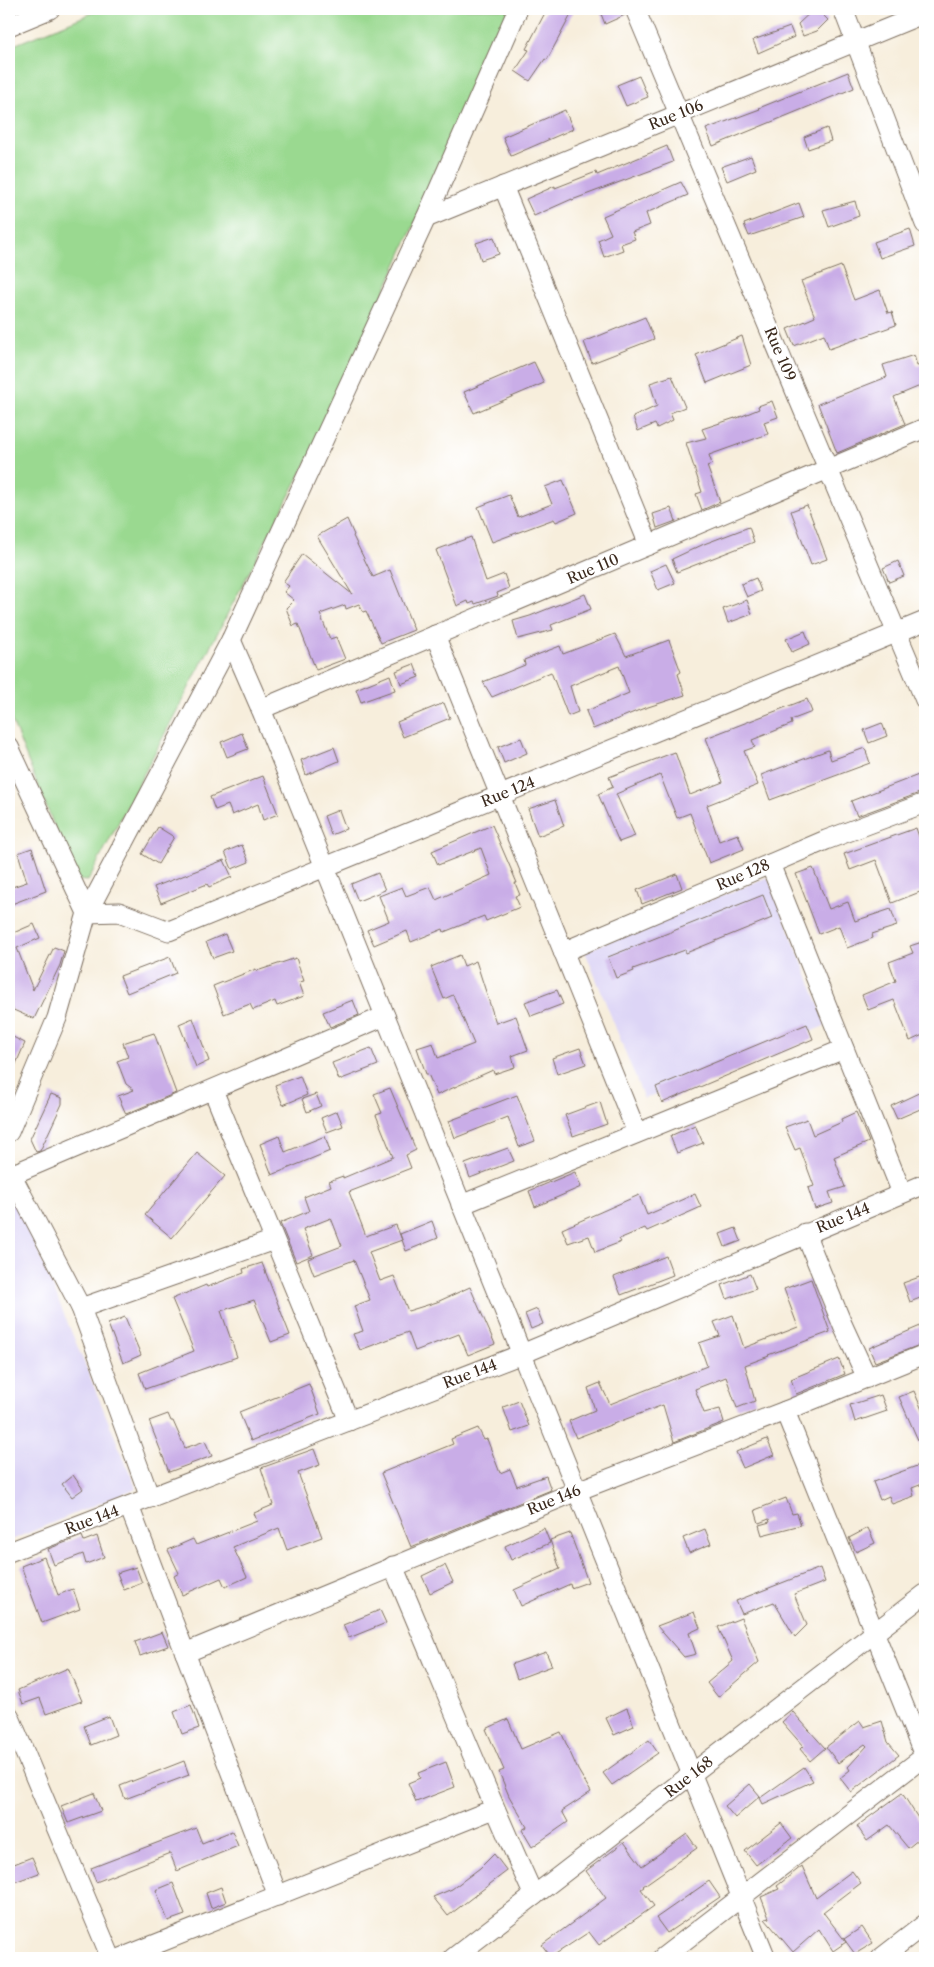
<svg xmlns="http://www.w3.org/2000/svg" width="934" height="1967" font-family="'Libre Caslon Text',serif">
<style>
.built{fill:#ddd5f6}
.green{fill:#9ad990;stroke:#6a8257}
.building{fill:#c9ade7}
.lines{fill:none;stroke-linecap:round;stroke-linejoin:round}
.minor-casing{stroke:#7d6f60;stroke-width:21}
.minor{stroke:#fff;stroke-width:19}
.labels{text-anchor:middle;stroke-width:4;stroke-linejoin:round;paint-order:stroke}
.street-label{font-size:15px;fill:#3b2a1e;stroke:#fff}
</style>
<rect width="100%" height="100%" fill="#fff"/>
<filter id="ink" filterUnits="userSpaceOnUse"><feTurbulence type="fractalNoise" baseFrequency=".02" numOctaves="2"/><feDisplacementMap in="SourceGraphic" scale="10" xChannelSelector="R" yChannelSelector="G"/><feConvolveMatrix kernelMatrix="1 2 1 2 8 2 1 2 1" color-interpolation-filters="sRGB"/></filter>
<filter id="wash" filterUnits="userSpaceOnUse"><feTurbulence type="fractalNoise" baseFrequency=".0096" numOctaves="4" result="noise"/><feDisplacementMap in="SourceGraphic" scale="20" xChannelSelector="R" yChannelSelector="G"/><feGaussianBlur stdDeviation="1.12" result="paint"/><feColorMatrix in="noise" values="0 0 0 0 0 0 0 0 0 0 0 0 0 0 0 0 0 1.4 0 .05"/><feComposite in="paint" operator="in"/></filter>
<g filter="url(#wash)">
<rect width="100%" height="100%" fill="#f7eedc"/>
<g class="built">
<polygon points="768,877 827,1025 644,1099 585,951"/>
<polygon points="9,1196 23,1215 136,1488 9,1541"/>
</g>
<polygon class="green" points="102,9 511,9 313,450 88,881 76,880 9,714 9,47"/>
<g id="blocks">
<g class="building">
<polygon points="547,9 574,9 547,60 545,59 530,81 515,71 529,50 526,49"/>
<polygon points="599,9 624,9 625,15 605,24"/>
<polygon points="814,9 817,9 828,20 817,31 803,36 798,24"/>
<polygon points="790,27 794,37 758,53 753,40"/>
<polygon points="848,72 854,88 713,146 706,129 760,109 759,108"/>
<polygon points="639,76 648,97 626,106 617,85"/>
<polygon points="565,110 573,129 511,156 503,137"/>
<polygon points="827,128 831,141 808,149 804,137"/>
<polygon points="667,146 673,162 572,200 572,199 534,216 526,199 555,186 555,188 596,172 597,175"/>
<polygon points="751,156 756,169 727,181 721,167"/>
<polygon points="681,182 688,195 646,213 650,225 632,232 635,239 621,244 623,250 604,257 598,240 611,234 603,216"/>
<polygon points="855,201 859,216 829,227 823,210"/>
<polygon points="799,203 804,217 749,236 744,224"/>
<polygon points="910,229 915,246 880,258 874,242"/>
<polygon points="494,237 499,254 481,260 476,243"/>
<polygon points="841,266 854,300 880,290 888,313 892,312 896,325 829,349 824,334 794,346 787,329 815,317 801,281"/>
<polygon points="645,317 654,339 592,363 584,342"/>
<polygon points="742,336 751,365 707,383 696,355"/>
<polygon points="914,355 917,366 921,365 925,377 925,384 894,397 905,424 837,453 818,404 887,377 883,365"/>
<polygon points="534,362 544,383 474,413 464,392"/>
<polygon points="672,376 685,407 670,413 673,420 657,428 655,424 638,431 633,417 657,406 650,383"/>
<polygon points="772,401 778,417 764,422 768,434 709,455 712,464 707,466 720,502 702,510 696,494 702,492 686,443 706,438 702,429 735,418 735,419 759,409 758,406"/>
<polygon points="563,480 577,513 556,522 554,519 492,542 478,507 509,495 518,517 552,504 545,487"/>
<polygon points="807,505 827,559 811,565 791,511"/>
<polygon points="671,508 676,521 657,528 653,514"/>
<polygon points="347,519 354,535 353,536 373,577 390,570 414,630 381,643 366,611 363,612 359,604 346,609 345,605 320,614 330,639 336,637 345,659 316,670 298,624 293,626 286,608 294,600 284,592 289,586 283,582 302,554 352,594 317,536"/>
<polygon points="749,527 754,542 677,572 672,559 704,544"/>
<polygon points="471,537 486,581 504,574 509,588 497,593 498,596 475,604 474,602 469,604 468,601 457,606 436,550"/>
<polygon points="898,561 904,576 889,582 883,568"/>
<polygon points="666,564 675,583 658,590 650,571"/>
<polygon points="756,578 761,591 747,597 741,584"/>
<polygon points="585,594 591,609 551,625 553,630 518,639 513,621 530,616"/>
<polygon points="747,600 752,614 728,623 723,609"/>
<polygon points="805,631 810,644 792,652 786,639"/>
<polygon points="615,634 626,656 669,640 681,672 678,674 685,695 642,709 593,729 586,711 629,693 619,666 570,686 578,712 568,716 551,672 492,697 483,682 525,665 524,660 560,646 563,654"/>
<polygon points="414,664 419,677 401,684 396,671"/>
<polygon points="390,675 395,690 361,702 356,689"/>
<polygon points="807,699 812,712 791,720 792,724 752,740 755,747 744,751 758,785 707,805 719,841 738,834 744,849 709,863 690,813 677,818 660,775 616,794 635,836 619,842 598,794 613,787 609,777 675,752 690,795 723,782 706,738"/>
<polygon points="444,703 450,718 403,737 397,722"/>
<polygon points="882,723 887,736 869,743 864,730"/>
<polygon points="242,733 248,749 227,757 221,742"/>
<polygon points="521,738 527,753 504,763 498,747"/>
<polygon points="334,747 339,761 306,775 301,760"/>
<polygon points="865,748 870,763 770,800 761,775 828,750 831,760"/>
<polygon points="921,774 925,791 857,816 851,801"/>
<polygon points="263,776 278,814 263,820 258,804 232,815 228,805 215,810 210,797"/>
<polygon points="555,800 564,826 538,836 528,809"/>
<polygon points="339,810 346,829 331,835 324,816"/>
<polygon points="492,825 517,883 515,883 520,895 515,896 520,907 486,921 484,916 444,932 443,929 411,942 407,931 374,945 367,930 389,921 379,896 402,887 406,896 430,887 436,900 491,875 481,848 438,865 432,851"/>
<polygon points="158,827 174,837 158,864 142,854"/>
<polygon points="916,828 925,854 925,890 892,903 876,860 850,870 844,854"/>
<polygon points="242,845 249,862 232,869 225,852"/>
<polygon points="32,848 46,891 9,905 9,888 27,882 18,853"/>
<polygon points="224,860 232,877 209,887 207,884 161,903 154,887"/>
<polygon points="813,868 829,909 848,902 855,921 891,909 897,926 872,934 873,938 847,948 839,926 819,934 796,874"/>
<polygon points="378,873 385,890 358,901 351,884"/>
<polygon points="677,874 682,888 642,904 637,890"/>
<polygon points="763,895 772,918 686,953 685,950 633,969 634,971 616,978 608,957"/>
<polygon points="34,924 40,938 17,948 33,990 54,947 64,951 60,965 34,1019 9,1008 9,930 11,934"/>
<polygon points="225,934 232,951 213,958 206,942"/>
<polygon points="925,941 925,1034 910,1041 894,1000 868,1010 862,995 896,981 889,962 913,953 910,946"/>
<polygon points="460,955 464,966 476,961 496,1023 516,1016 528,1050 512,1056 515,1067 494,1074 493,1070 437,1095 428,1074 426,1074 417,1048 433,1043 438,1058 474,1044 453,995 444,999 431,967"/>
<polygon points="170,957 176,973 127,993 120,976"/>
<polygon points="296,958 304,981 299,982 304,996 277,1006 275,1001 253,1010 250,1004 224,1014 213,986 256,969 257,971"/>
<polygon points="557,990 563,1004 531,1016 525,1002"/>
<polygon points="353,1000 359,1015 330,1027 323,1012"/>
<polygon points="193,1018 209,1061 196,1067 179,1024"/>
<polygon points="807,1024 813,1039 662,1103 656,1087"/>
<polygon points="154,1033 176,1093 126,1114 118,1096 134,1090 126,1084 117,1061 128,1057 123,1043"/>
<polygon points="9,1035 25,1043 9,1080"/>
<polygon points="371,1048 378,1065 339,1080 332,1063"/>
<polygon points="580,1048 586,1064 557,1074 552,1058"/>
<polygon points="300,1076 307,1095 283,1105 275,1085"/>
<polygon points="390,1088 416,1150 406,1155 411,1168 349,1192 366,1236 396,1225 402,1240 369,1252 380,1281 394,1276 408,1311 437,1302 470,1287 495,1344 468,1355 459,1334 415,1351 408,1332 360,1350 353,1334 363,1331 354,1306 370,1300 354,1260 314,1275 308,1259 342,1246 331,1218 303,1229 313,1255 296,1262 280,1223 309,1211 304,1197 331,1186 329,1181 343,1176 343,1178 393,1157 376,1115 382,1113 374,1094"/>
<polygon points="925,1090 925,1107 897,1119 891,1106"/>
<polygon points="51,1094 62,1098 62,1104 40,1151 36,1152 30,1139"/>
<polygon points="316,1094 321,1106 307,1112 302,1099"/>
<polygon points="517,1095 535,1141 519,1147 508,1117 455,1138 449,1121"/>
<polygon points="600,1102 607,1124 573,1136 565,1115"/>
<polygon points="337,1111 343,1126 327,1132 321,1118"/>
<polygon points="856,1112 869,1142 834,1157 845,1187 829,1192 833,1203 815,1209 808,1188 814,1186 800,1148 795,1150 785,1127 807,1119 813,1135 842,1122 841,1119"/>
<polygon points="695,1125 703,1143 677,1153 670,1136"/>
<polygon points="279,1136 285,1152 325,1136 330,1151 272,1175 260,1144"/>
<polygon points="508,1148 514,1161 470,1178 465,1164"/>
<polygon points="197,1153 225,1176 172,1238 145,1215"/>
<polygon points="575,1172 581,1187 535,1207 529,1191"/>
<polygon points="695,1194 701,1207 647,1231 645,1228 619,1239 621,1242 595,1252 589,1236 568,1243 562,1229 639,1195 647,1215"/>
<polygon points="432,1221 438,1238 406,1251 400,1234"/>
<polygon points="736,1228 741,1241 725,1247 720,1234"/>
<polygon points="666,1256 673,1275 621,1295 614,1277"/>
<polygon points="262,1263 290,1335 271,1342 254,1300 221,1311 237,1357 145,1389 139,1373 194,1351 172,1299 206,1285 207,1287 244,1273 243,1269"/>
<polygon points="750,1274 756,1289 727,1299 722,1285"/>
<polygon points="925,1275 925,1296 910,1302 903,1283"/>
<polygon points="811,1279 830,1332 768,1355 769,1356 745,1365 755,1401 737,1408 726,1377 695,1389 704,1413 720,1409 724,1422 674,1442 663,1405 576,1438 569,1421 595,1410 588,1388 600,1383 610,1404 707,1366 699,1343 720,1336 714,1322 733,1315 744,1348 798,1327 784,1289"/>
<polygon points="537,1309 543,1324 531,1329 525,1314"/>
<polygon points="125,1317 141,1355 123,1363 108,1324"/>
<polygon points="925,1324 925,1343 875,1362 869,1348"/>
<polygon points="839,1359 845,1374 796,1394 791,1379"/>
<polygon points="309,1384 320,1414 251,1441 239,1412"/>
<polygon points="914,1391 925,1417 925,1456 899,1397"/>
<polygon points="881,1395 887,1411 855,1422 850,1405"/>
<polygon points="519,1401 529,1426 512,1432 503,1407"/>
<polygon points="168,1414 171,1421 173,1421 185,1448 205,1441 212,1456 169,1472 149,1421"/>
<polygon points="478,1428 484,1440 487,1439 500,1473 510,1469 517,1486 546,1476 551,1490 411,1547 381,1473 453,1444 451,1439"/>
<polygon points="767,1439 774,1455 743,1468 736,1452"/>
<polygon points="314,1449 320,1465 298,1473 322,1537 287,1550 279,1528 240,1544 233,1547 247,1577 225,1587 221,1578 182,1595 174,1576 179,1573 168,1550 193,1539 196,1545 257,1521 254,1513 273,1505 261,1468"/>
<polygon points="925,1463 925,1483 912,1488 914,1496 892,1504 889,1496 880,1500 873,1482"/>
<polygon points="73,1475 83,1489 72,1497 62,1484"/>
<polygon points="786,1498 792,1514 797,1513 801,1525 762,1535 759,1525 770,1522 769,1519 759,1523 755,1510"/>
<polygon points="544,1528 550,1543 511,1560 505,1546"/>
<polygon points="868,1528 875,1543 856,1552 849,1538"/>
<polygon points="705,1529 711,1544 689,1553 683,1538"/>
<polygon points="570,1533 588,1582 571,1588 570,1584 521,1606 514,1590 560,1569 550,1540"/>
<polygon points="82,1536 84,1541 97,1536 104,1557 86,1564 83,1554 54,1565 48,1549"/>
<polygon points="44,1557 58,1595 73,1589 80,1609 42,1623 21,1566"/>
<polygon points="445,1565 453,1582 430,1593 422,1576"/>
<polygon points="136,1567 142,1583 124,1590 117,1573"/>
<polygon points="820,1568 825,1582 794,1594 807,1625 795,1637 774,1602 742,1614 736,1601"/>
<polygon points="380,1610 386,1623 349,1638 343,1625"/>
<polygon points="694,1612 700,1628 689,1633 696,1654 684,1657 657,1626"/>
<polygon points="741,1618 759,1662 718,1697 707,1683 733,1661 718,1627"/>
<polygon points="162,1632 168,1646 140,1656 135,1642"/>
<polygon points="546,1652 552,1666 517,1679 512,1664"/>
<polygon points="68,1668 82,1701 46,1714 40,1698 23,1704 18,1690"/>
<polygon points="191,1705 199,1728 182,1734 174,1712"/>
<polygon points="627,1708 634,1726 614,1735 606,1718"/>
<polygon points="793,1712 825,1748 810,1761 800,1749 803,1746 782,1722"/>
<polygon points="109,1716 116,1735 91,1745 84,1726"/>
<polygon points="508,1719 521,1749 561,1732 578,1770 591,1792 562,1811 568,1822 532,1847 522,1830 527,1827 509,1796 499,1772 504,1770 486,1729"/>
<polygon points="860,1721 864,1727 882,1721 888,1742 899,1755 851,1792 840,1778 850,1770 848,1767 867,1746 865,1744 838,1763 826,1747"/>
<polygon points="649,1740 658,1753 612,1785 603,1773"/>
<polygon points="184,1761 189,1775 125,1799 120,1786"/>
<polygon points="446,1762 455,1787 416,1802 408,1783 420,1778 418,1773"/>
<polygon points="804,1767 813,1781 763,1804 760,1798"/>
<polygon points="750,1784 760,1796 735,1818 725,1806"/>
<polygon points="94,1793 101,1811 68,1823 61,1806"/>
<polygon points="902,1793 925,1829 925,1834 908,1848 889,1825 867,1841 857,1826"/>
<polygon points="781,1823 792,1838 756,1865 745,1851"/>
<polygon points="196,1828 202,1843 232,1831 238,1846 177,1871 170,1853 96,1882 91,1868"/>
<polygon points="687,1834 697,1848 643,1886 644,1887 641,1889 654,1906 599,1945 589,1932 551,1957 542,1945 606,1898 586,1871 624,1842 642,1866"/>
<polygon points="494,1854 507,1871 448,1916 433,1897 452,1889 480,1868"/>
<polygon points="32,1857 39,1873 9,1884 9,1866"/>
<polygon points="802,1866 816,1898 852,1871 861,1883 823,1912 846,1942 833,1951 819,1929 793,1952 765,1919 769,1918 761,1897 779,1889 777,1886"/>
<polygon points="709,1881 720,1897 667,1933 656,1918"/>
<polygon points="173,1883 185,1915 168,1921 156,1890"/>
<polygon points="221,1887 226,1902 211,1908 206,1893"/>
<polygon points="862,1927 873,1943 855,1954 844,1939"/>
</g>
</g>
</g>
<g filter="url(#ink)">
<use href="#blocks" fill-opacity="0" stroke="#7d6f60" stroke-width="1"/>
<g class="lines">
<defs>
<g id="minor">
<polyline points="635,9 925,700"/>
<polyline points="843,9 925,224"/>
<polyline points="9,26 50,9"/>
<polyline points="503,186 649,545"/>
<polyline points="426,218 925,13"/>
<polyline points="435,635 637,1133"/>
<polyline points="231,640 261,709 766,1958"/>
<polyline points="261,709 925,428"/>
<polyline points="9,747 87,913 119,912 169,931 925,621"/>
<polyline points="770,864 902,1193"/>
<polyline points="563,952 826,840 925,803"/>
<polyline points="213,1090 349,1421"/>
<polyline points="9,1132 57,1018 87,913 231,640 426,218 518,9"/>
<polyline points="9,1170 81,1308 150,1498"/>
<polyline points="11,1175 385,1016"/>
<polyline points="461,1205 844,1049"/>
<polyline points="805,1233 843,1326 867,1378"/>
<polyline points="81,1308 274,1240"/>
<polyline points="785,1411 925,1758"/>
<polyline points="129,1506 278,1896"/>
<polyline points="9,1552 522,1354 925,1184"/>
<path d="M 393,1566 C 440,1676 484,1787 534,1896"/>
<polyline points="185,1653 577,1491 785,1411 925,1354"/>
<polyline points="9,1715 111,1958"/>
<polyline points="121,1958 494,1809"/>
<polyline points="453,1958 925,1594"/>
<polyline points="662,1958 925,1756"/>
<polyline points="881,1958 925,1924"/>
</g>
</defs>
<use href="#minor" class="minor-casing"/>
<use href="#minor" class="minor"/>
</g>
</g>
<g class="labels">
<g class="street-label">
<text transform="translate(676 115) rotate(-22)" y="5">Rue 106</text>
<text transform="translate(780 354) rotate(67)" y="5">Rue 109</text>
<text transform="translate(593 569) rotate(-23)" y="5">Rue 110</text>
<text transform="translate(508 792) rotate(-22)" y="5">Rue 124</text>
<text transform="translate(743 875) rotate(-23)" y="5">Rue 128</text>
<text transform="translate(843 1218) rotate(-22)" y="5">Rue 144</text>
<text transform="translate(470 1374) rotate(-21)" y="5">Rue 144</text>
<text transform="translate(554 1500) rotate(-22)" y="5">Rue 146</text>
<text transform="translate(92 1520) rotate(-21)" y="5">Rue 144</text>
<text transform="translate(689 1777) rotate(-38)" y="5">Rue 168</text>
</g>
</g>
<rect width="934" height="1967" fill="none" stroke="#fff" stroke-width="30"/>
</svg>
